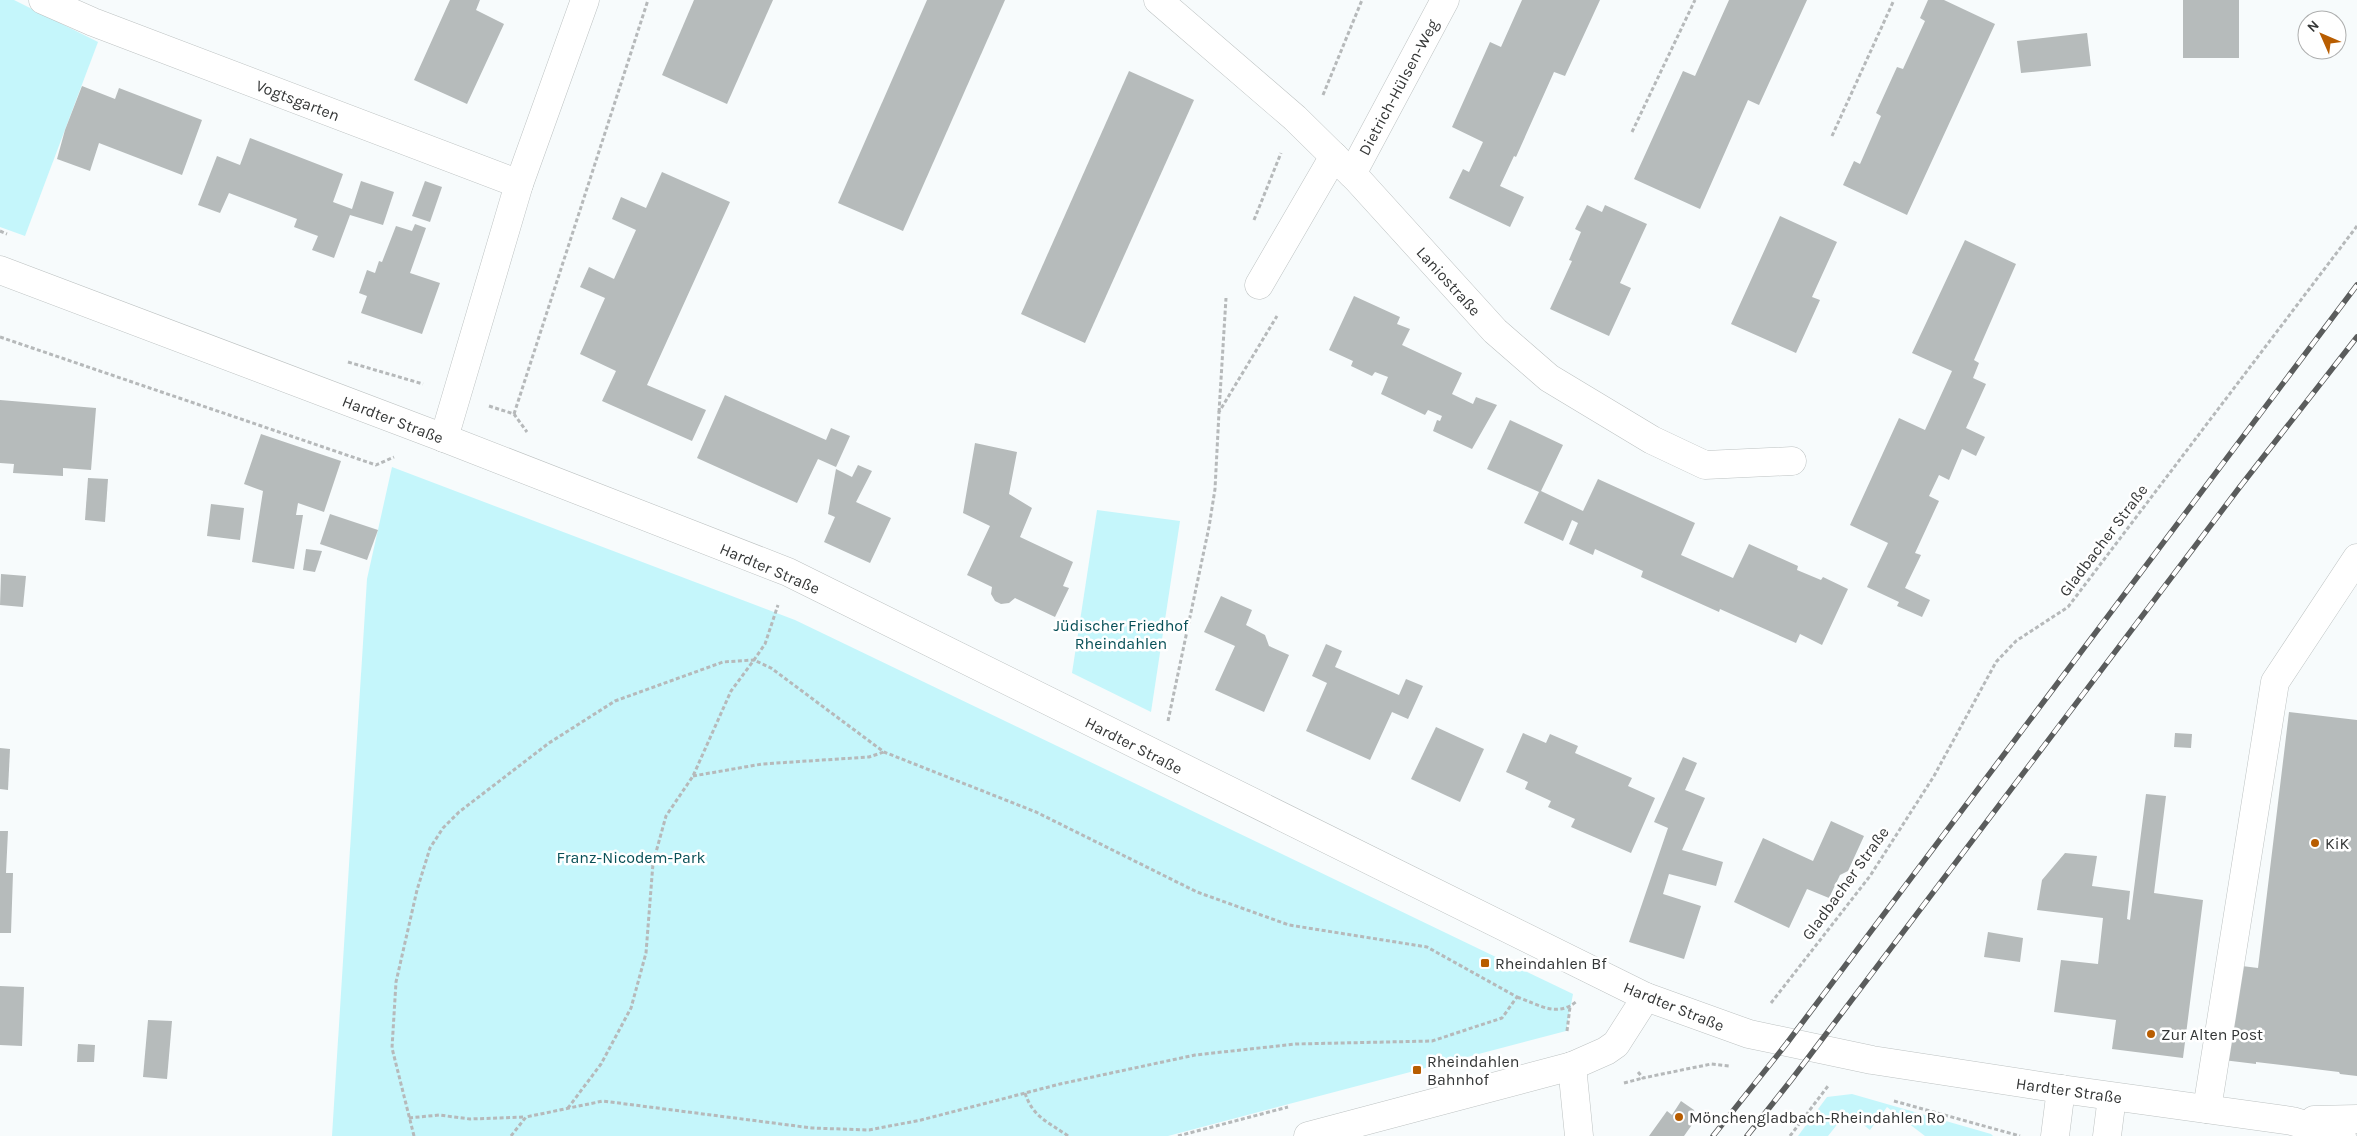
<svg xmlns="http://www.w3.org/2000/svg" width="2357" height="1136" font-family="Karla,sans-serif">
<style>
.green{fill:#c5f6fb}
.building{fill:#b6bbbb}
.lines{fill:none;stroke-linecap:round;stroke-linejoin:round}
.minor-casing{stroke:#bdc2c2;stroke-width:29}
.path{stroke:#b6b9ba;stroke-width:3;stroke-dasharray:4 2.5;stroke-linecap:butt}
.minor{stroke:#fff;stroke-width:28}
.rail-casing{stroke:#5a5c5c;stroke-width:5.5}
.rail{stroke:#fff;stroke-width:4;stroke-dasharray:11;stroke-linecap:butt}
.poi-dot{fill:#b85d00;stroke:#fff;stroke-width:2}
.labels{text-anchor:middle;stroke-width:5;stroke-linejoin:round;paint-order:stroke}
.street-label{font-size:16px;fill:#343636;stroke:#fff}
.park-label{font-size:16px;fill:#085057;stroke:#fff}
.poi-label{font-size:16px;fill:#343636;stroke:#fff;text-anchor:start}
</style>
<rect width="100%" height="100%" fill="#f7fbfc"/>
<g class="green">
<polygon points="0,0 14,0 98,42 25,236 0,227"/>
<polygon points="392,467 795,620 1573,994 1566,1031 1168,1136 332,1136 367,579"/>
<polygon points="1097,510 1180,521 1151,712 1072,673"/>
<polygon points="1852,1094 1991,1134 1993,1136 1925,1136 1887,1107 1870,1130 1847,1112 1828,1136 1798,1136 1827,1097"/>
</g>
<g class="building">
<polygon points="450,0 480,0 476,10 504,24 467,104 414,80"/>
<polygon points="694,0 773,0 727,104 662,75"/>
<polygon points="927,0 1005,0 903,231 838,203"/>
<polygon points="1522,0 1600,0 1565,76 1554,72 1516,157 1514,156 1500,186 1524,197 1510,227 1449,198 1463,169 1469,172 1483,142 1452,127 1490,42 1501,47"/>
<polygon points="1729,0 1807,0 1759,105 1748,100 1700,209 1634,179 1683,71 1695,76"/>
<polygon points="1928,0 1944,0 1995,24 1907,215 1843,185 1854,161 1860,164 1881,116 1876,113 1897,67 1903,69 1925,21 1920,18"/>
<rect x="2183" y="0" width="56" height="58"/>
<polygon points="2087,33 2091,66 2021,73 2017,41"/>
<polygon points="1129,71 1194,100 1085,343 1021,314"/>
<polygon points="82,86 115,99 119,88 202,120 182,175 99,143 90,171 57,159 65,130"/>
<polygon points="250,138 343,174 333,202 352,209 361,181 394,192 383,225 350,215 334,258 312,250 318,236 294,227 297,219 229,193 220,213 198,205 217,156 240,165"/>
<polygon points="662,172 730,202 647,385 706,410 692,441 602,401 616,371 580,354 605,298 580,287 589,267 614,279 636,230 612,219 621,197 646,208"/>
<polygon points="425,181 442,187 430,222 412,216"/>
<polygon points="1587,205 1602,212 1605,205 1647,224 1620,283 1631,288 1609,336 1550,309 1572,261 1569,260 1581,232 1575,229"/>
<polygon points="1780,216 1837,242 1812,297 1820,300 1796,353 1731,324"/>
<polygon points="415,224 426,228 410,273 440,283 422,334 361,313 367,296 359,293 367,270 375,273 379,261 382,262 396,226 412,231"/>
<polygon points="1965,240 2016,264 1974,360 1979,363 1973,378 1986,384 1966,428 1985,437 1976,456 1962,449 1949,480 1939,475 1929,496 1939,501 1915,553 1921,555 1905,588 1930,600 1922,617 1897,606 1899,602 1867,587 1888,543 1850,525 1899,418 1925,430 1952,371 1912,353"/>
<polygon points="1354,296 1400,317 1397,324 1410,329 1402,345 1462,373 1452,394 1473,404 1476,397 1497,405 1472,449 1433,431 1437,420 1440,421 1442,416 1428,410 1425,415 1381,394 1388,377 1375,372 1372,376 1351,366 1353,361 1329,350"/>
<polygon points="725,395 826,440 831,428 850,436 836,467 818,459 797,503 697,458"/>
<polygon points="0,400 96,408 91,470 63,468 63,476 13,473 14,464 0,463"/>
<polygon points="1510,420 1563,445 1541,491 1583,511 1598,479 1695,523 1681,555 1733,578 1749,544 1798,566 1797,570 1821,580 1823,577 1848,589 1822,645 1800,634 1796,643 1720,609 1719,612 1641,577 1643,571 1595,549 1593,555 1569,544 1578,523 1572,520 1563,541 1524,523 1539,492 1487,469"/>
<polygon points="261,434 341,461 324,512 298,503 296,515 303,515 294,569 252,562 263,491 244,484"/>
<polygon points="975,443 1017,452 1009,494 1032,508 1020,537 1073,562 1063,586 1069,588 1055,617 1015,598 1009,603 1001,604 995,601 991,594 992,587 967,575 990,526 963,513"/>
<polygon points="858,465 872,471 856,502 891,518 870,563 824,542 835,517 828,514 836,469 852,477"/>
<polygon points="88,478 108,479 105,522 85,520"/>
<polygon points="211,504 244,508 240,540 207,536"/>
<polygon points="330,514 378,530 367,560 320,544"/>
<polygon points="306,549 322,551 315,572 303,570"/>
<polygon points="1,574 26,576 23,607 0,605"/>
<polygon points="1221,596 1252,610 1246,625 1265,635 1269,646 1289,655 1264,712 1215,690 1235,646 1204,632"/>
<polygon points="1326,644 1342,651 1335,667 1399,695 1406,679 1423,686 1408,719 1392,712 1370,760 1306,731 1327,683 1312,676"/>
<polygon points="2289,712 2357,720 2357,1076 2340,1074 2339,1072 2256,1062 2256,1064 2223,1060 2234,965 2258,968"/>
<polygon points="1436,727 1484,749 1460,802 1411,779"/>
<polygon points="1523,733 1546,743 1550,734 1578,746 1575,753 1632,778 1628,786 1655,798 1631,853 1571,827 1575,819 1548,807 1551,801 1525,789 1528,782 1506,772"/>
<polygon points="2175,733 2192,734 2191,748 2174,747"/>
<polygon points="0,748 10,749 8,790 0,789"/>
<polygon points="1683,757 1697,763 1685,790 1705,798 1682,850 1723,862 1716,886 1669,874 1663,894 1701,906 1684,959 1629,942 1668,828 1654,822"/>
<polygon points="2146,794 2166,796 2154,893 2203,900 2183,1058 2112,1049 2116,1020 2054,1012 2061,960 2098,964 2103,918 2037,910 2042,880 2065,853 2097,856 2092,886 2130,891 2127,919 2130,920"/>
<polygon points="1831,821 1864,836 1848,871 1840,875 1829,898 1807,889 1789,928 1734,902 1763,838 1813,861"/>
<polygon points="0,831 8,831 6,873 13,873 11,933 0,933"/>
<polygon points="1988,932 2023,938 2020,962 1984,957"/>
<polygon points="0,986 24,987 22,1046 0,1045"/>
<polygon points="148,1020 172,1021 167,1079 143,1077"/>
<polygon points="78,1044 95,1045 94,1062 77,1062"/>
<polygon points="1681,1101 1694,1110 1696,1119 1684,1136 1649,1136 1667,1111 1672,1115"/>
</g>
<g class="lines">
<defs>
<g id="minor">
<polyline points="43,0 93,22 519,184"/>
<polyline points="1158,0 1295,118 1358,180 1495,331 1549,378 1652,440 1705,465 1792,461"/>
<polyline points="1352,174 1445,0"/>
<polyline points="0,270 444,438 788,572 1646,997 1749,1034 1872,1060 2061,1089 2292,1121 2342,1136"/>
<polyline points="1259,285 1334,156"/>
<polyline points="444,438 519,184 585,0"/>
<polyline points="1572,1066 1579,1136"/>
<polyline points="2207,1109 2275,682 2357,558"/>
<polyline points="2314,1120 2357,1119"/>
<polyline points="1308,1136 1572,1066 1606,1051 1616,1044 1646,997"/>
<polyline points="2055,1136 2061,1089"/>
<polyline points="2107,1136 2112,1097"/>
</g>
</defs>
<use href="#minor" class="minor-casing"/>
<g class="path">
<polyline points="1323,95 1362,0"/>
<polyline points="1632,132 1695,0"/>
<polyline points="1832,136 1894,0"/>
<polyline points="1254,220 1281,153"/>
<polyline points="0,231 7,234"/>
<polyline points="0,337 376,465 394,457"/>
<polyline points="348,362 423,384"/>
<polyline points="489,406 514,414 527,432"/>
<polyline points="1219,412 1226,298"/>
<polyline points="514,414 648,0"/>
<polyline points="1168,721 1209,527 1215,489 1219,412 1277,316"/>
<polyline points="693,776 762,764 869,757 884,752"/>
<path d="M 1517,997 C 1540,1005 1557,1018 1577,1001"/>
<polyline points="1771,1003 1870,876 1934,776 1996,662 2016,641 2068,607 2357,226"/>
<polyline points="1567,1031 1570,1007"/>
<polyline points="1638,1072 1643,1078 1711,1064 1729,1066"/>
<polyline points="1624,1083 1643,1078"/>
<path d="M 1025,1093 C 1033,1118 1049,1122 1068,1136"/>
<polyline points="1894,1101 2020,1136"/>
<polyline points="409,1118 439,1115 470,1119 525,1117"/>
<polyline points="414,1136 392,1048 396,982 417,890 430,848 443,828 459,812 549,743 615,701 723,662 754,660 731,691 693,776 666,816 653,863 646,953 631,1008 601,1064 568,1108"/>
<polyline points="511,1136 526,1117 603,1101 812,1128 869,1130 921,1120 1060,1084 1195,1055 1296,1044 1432,1041 1502,1018 1517,997 1427,947 1289,925 1197,892 1036,812 884,752 771,668 754,660 765,644 778,605"/>
<polyline points="1178,1136 1288,1107"/>
<polyline points="1790,1136 1828,1086"/>
</g>
<use href="#minor" class="minor"/>
<defs>
<g id="rail">
<polyline points="1713,1136 1787,1043 2357,285"/>
<polyline points="1747,1136 1792,1079 2239,488 2357,337"/>
</g>
</defs>
<use href="#rail" class="rail-casing"/>
<use href="#rail" class="rail"/>
</g>
<g class="poi-dot">
<circle cx="2315" cy="843" r="5"/>
<rect x="1480" y="958" width="10" height="10" rx="2.5"/>
<circle cx="2151" cy="1034" r="5"/>
<rect x="1412" y="1065" width="10" height="10" rx="2.5"/>
<circle cx="1679" cy="1117" r="5"/>
</g>
<g class="labels">
<g class="street-label">
<text transform="translate(1398 87) rotate(-62)" y="6">Dietrich-Hülsen-Weg</text>
<text transform="translate(298 100) rotate(21)" y="6">Vogtsgarten</text>
<text transform="translate(1449 281) rotate(48)" y="6">Laniostraße</text>
<text transform="translate(393 419) rotate(21)" y="6">Hardter Straße</text>
<text transform="translate(2103 540) rotate(-53)" y="6">Gladbacher Straße</text>
<text transform="translate(770 568) rotate(23)" y="6">Hardter Straße</text>
<text transform="translate(1134 745) rotate(27)" y="6">Hardter Straße</text>
<text transform="translate(1845 883) rotate(-54)" y="6">Gladbacher Straße</text>
<text transform="translate(1674 1006) rotate(22)" y="6">Hardter Straße</text>
<text transform="translate(2069 1090) rotate(8)" y="6">Hardter Straße</text>
</g>
<g class="park-label">
<text x="1121" y="631">Jüdischer Friedhof<tspan x="1121" dy="18">Rheindahlen</tspan></text>
<text x="631" y="863">Franz-Nicodem-Park</text>
</g>
<g class="poi-label">
<text x="2325" y="849">KiK</text>
<text x="1495" y="969">Rheindahlen Bf</text>
<text x="2161" y="1040">Zur Alten Post</text>
<text x="1427" y="1067">Rheindahlen<tspan x="1427" dy="18">Bahnhof</tspan></text>
<text x="1689" y="1123">Mönchengladbach-Rheindahlen Ro</text>
</g>
</g>
<g transform="translate(2322 35) rotate(315)"><circle r="24" fill="#ffffff" stroke="#aeafaf"/>
<path d="M0-4L9 19L0 12L-9 19Z" fill="#b85d00"/>
<text y="-8" font-size="14" font-weight="bold" text-anchor="middle" fill="#343636">N</text>
</g>
</svg>
